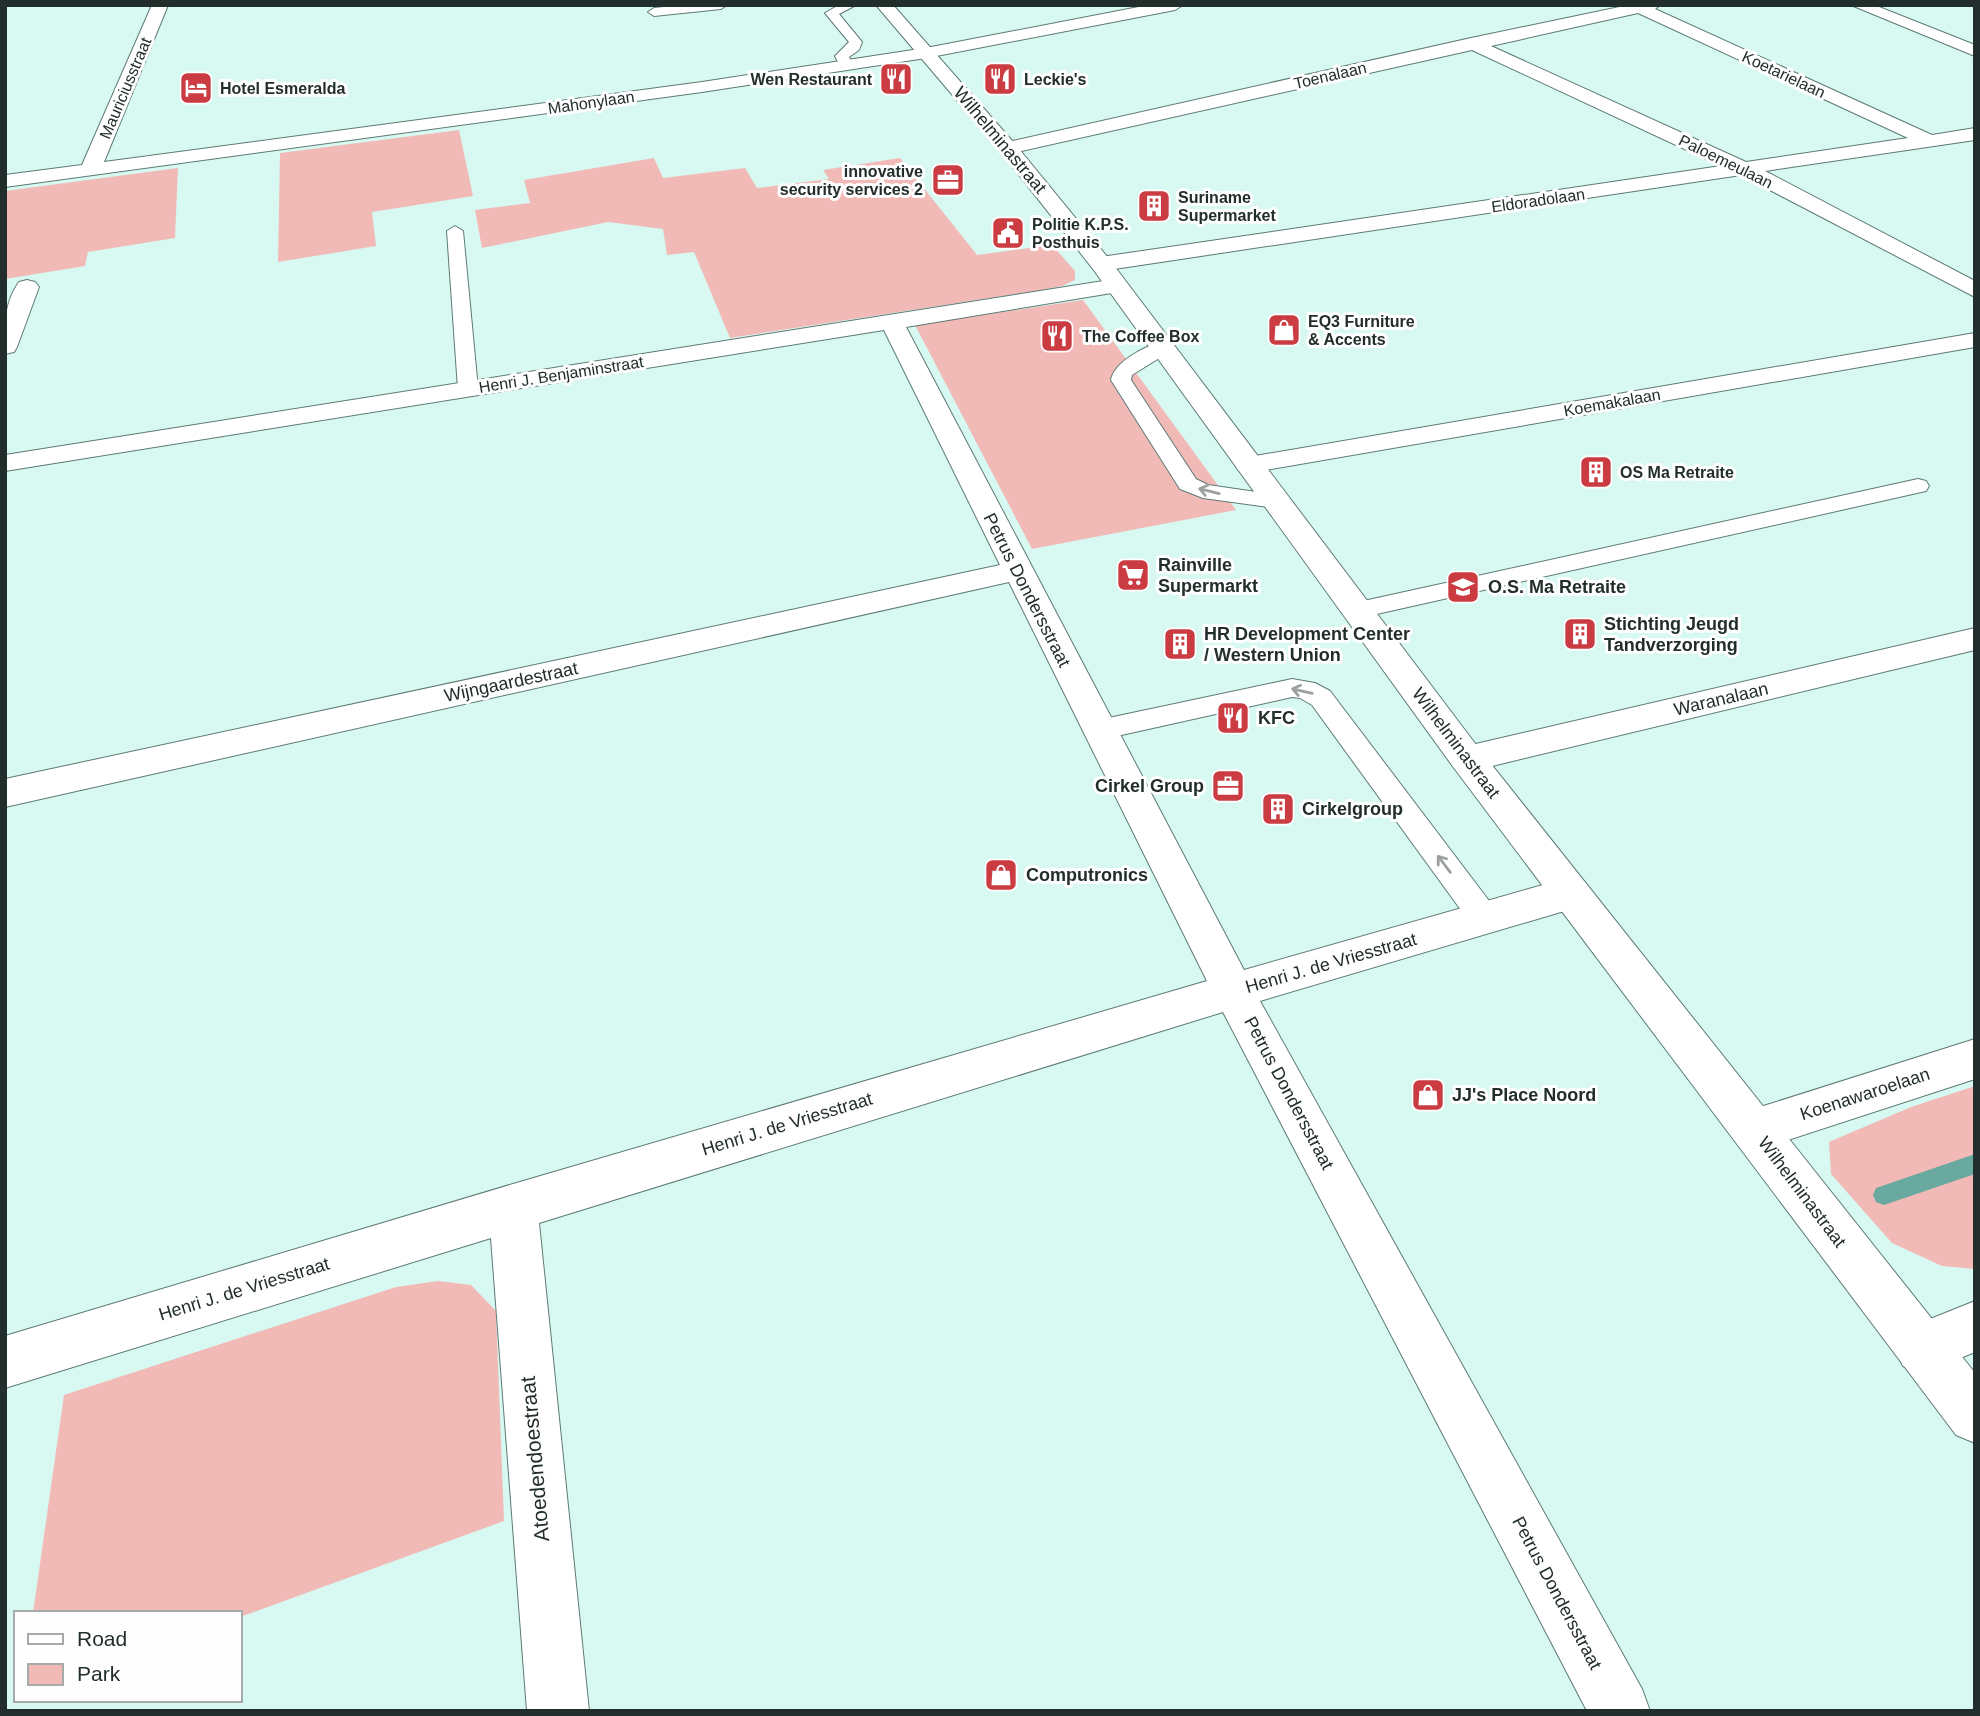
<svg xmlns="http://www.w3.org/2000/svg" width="1980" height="1716" font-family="Helvetica,sans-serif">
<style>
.green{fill:#f1bab7}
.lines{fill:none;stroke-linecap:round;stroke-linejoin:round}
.stream{fill:#6aa99f;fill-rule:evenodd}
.service-casing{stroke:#5d7a75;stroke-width:2}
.minor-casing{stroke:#5d7a75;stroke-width:2}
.tertiary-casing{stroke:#5d7a75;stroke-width:2}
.service{fill:#fff;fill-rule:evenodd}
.minor{fill:#fff;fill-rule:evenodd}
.tertiary{fill:#fff;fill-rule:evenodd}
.oneway{stroke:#9ca1a0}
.labels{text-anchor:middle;stroke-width:6;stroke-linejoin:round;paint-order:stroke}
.far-street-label{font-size:16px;fill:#222e2c;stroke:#fefefe}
.far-poi-label{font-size:16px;font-weight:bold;fill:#222e2c;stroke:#fefefe;text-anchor:start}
.street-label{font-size:18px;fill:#222e2c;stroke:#fefefe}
.poi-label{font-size:18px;font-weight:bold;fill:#222e2c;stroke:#fefefe;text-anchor:start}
.near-street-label{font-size:21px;fill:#222e2c;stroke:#fefefe}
</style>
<rect width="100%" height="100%" fill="#d8f8f2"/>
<g class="green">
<polygon points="459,130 473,196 372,212 376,246 278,262 280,153"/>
<polygon points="654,158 663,178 745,168 757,188 829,179 823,170 900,158 977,255 1052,245 1075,271 1075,280 1062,286 1042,290 730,338 694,252 667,255 663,229 608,222 482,248 475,210 530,203 524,180"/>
<polygon points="178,168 175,238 88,252 85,266 5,279 5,191"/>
<polygon points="1083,300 1236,510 1032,549 915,325"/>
<polygon points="1975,1086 1975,1269 1942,1266 1892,1243 1831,1174 1829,1142 1911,1107"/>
<polygon points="438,1281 471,1285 496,1311 504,1521 240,1617 240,1613 33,1613 64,1395 396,1287"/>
</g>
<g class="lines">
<polygon class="stream" points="1975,1154 1975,1174 1884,1205 1876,1202 1873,1195 1876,1188"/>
<defs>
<g id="service">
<polygon points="683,5 727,5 721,9 654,16 648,12 654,8"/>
<polygon points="839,5 856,5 839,14 862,42 859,50 849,57 853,65 846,69 841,68 835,56 849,42 825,13"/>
<polygon points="455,226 463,231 478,389 475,393 461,393 458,389 447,231"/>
<path d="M 1162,342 L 1172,348 L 1169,352 L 1132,375 L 1131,380 L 1196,479 L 1208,485 L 1284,496 L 1287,501 L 1284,506 L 1276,508 L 1203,498 L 1180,489 L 1111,380 C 1114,362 1145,346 1162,342 Z"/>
<polygon points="1918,479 1926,481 1929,486 1926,491 1359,618 1350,616 1347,610 1350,604 1359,602"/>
<polygon points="1292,679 1315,683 1330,691 1496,910 1501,919 1496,928 1485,932 1474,928 1312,705 1300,698 1292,697 1099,740 1089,737 1085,730 1089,723 1099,720"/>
</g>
<g id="minor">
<polygon points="152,5 168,5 104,162 702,82 926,48 1149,5 1183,5 1175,10 926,58 702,92 5,187 5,175 82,165"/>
<path d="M 1629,5 L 1660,5 L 1655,9 L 1932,135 L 1975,128 L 1975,140 L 1765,171 L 1975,281 L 1975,297 L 1741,175 L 1101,271 L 1093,269 L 1090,264 L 1093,259 L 1101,257 L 1721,166 L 1472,50 L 1008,154 L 998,148 L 1008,142 L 1471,38 ZM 1638,13 L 1908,138 L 1746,162 L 1491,46 Z"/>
<polygon points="1851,5 1874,5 1975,45 1975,56"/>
<polygon points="1116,279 1124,281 1128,286 1124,291 906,327 1244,970 1571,877 1585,882 1591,893 1585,904 1571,909 1260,1001 1642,1689 1650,1711 1587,1711 1223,1012 539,1223 589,1711 527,1711 491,1238 5,1388 5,1336 513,1184 1207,981 1009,582 5,807 5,779 1000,565 884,330 5,471 5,455"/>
<path d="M 27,280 L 35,282 L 39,287 L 17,347 L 14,352 L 5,354 C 5,329 3,304 19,282 Z"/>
<polygon points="1975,333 1975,347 1249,473 1239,471 1235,465 1239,459 1249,457"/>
<polygon points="1975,628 1975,650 1467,772 1454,768 1449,759 1454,750 1467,746"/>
<polygon points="1975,1039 1975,1079 1754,1151 1738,1145 1731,1130 1738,1115 1754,1109"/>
<polygon points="1975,1301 1975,1352 1921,1374 1903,1366 1895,1348 1903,1330"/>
</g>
<polygon id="tertiary" points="876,5 893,5 1015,144 1109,259 1480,750 1975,1373 1975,1443 1956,1435 1454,768 1093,269 1001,152"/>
</defs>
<use href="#service" class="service-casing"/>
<use href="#minor" class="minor-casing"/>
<use href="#tertiary" class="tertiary-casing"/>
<use href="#service" class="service"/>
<use href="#minor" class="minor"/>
<use href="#tertiary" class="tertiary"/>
</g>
<defs><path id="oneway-shaft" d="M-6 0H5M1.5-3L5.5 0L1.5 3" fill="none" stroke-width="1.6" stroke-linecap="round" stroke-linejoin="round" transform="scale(1.75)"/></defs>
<g class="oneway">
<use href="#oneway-shaft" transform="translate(1209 491) rotate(-166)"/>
<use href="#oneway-shaft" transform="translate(1302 691) rotate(-167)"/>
<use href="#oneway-shaft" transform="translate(1444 864) rotate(-127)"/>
</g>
<defs>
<symbol id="restaurant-square" viewBox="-11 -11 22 22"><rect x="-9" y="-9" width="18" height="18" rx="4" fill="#ca3b42" stroke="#fefefe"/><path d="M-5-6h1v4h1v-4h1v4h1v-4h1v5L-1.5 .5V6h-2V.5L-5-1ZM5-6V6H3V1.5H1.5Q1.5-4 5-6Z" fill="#fff"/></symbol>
<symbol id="hotel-square" viewBox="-11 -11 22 22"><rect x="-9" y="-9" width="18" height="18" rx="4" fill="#ca3b42" stroke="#fefefe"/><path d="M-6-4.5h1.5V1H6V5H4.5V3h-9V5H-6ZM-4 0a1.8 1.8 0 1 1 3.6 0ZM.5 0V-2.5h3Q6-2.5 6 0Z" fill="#fff"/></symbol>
<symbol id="office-square" viewBox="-11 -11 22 22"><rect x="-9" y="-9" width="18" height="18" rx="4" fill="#ca3b42" stroke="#fefefe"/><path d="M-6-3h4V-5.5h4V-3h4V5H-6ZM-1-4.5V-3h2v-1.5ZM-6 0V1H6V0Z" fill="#fff"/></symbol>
<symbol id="building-square" viewBox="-11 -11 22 22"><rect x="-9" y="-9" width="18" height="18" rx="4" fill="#ca3b42" stroke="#fefefe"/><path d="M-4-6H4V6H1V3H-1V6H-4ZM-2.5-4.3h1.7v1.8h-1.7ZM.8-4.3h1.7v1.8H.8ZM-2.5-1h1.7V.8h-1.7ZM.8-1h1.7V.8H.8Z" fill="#fff"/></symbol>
<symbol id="civic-square" viewBox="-11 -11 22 22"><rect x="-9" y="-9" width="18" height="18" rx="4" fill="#ca3b42" stroke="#fefefe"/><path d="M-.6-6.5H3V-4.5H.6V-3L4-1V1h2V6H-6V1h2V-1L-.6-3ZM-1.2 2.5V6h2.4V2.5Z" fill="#fff"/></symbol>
<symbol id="shop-square" viewBox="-11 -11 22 22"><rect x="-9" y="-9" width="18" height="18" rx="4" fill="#ca3b42" stroke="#fefefe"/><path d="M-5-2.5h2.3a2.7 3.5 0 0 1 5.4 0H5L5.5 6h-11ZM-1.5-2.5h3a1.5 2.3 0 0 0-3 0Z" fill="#fff"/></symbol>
<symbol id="supermarket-square" viewBox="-11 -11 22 22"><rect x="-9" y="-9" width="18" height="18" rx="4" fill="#ca3b42" stroke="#fefefe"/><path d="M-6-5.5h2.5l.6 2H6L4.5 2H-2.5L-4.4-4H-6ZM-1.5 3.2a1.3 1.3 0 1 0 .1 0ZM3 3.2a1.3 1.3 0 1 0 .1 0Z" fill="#fff"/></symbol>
<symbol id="school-square" viewBox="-11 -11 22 22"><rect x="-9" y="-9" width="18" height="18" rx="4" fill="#ca3b42" stroke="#fefefe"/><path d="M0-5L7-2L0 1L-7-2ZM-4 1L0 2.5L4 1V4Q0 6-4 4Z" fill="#fff"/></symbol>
</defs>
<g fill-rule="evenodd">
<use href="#restaurant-square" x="877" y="60" width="38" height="38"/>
<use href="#restaurant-square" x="981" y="60" width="38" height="38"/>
<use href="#hotel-square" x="177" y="69" width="38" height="38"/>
<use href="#office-square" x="929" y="161" width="38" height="38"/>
<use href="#building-square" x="1135" y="187" width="38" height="38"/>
<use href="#civic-square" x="989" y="214" width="38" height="38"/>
<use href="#shop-square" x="1265" y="311" width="38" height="38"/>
<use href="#restaurant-square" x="1038" y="317" width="38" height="38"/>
<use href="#building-square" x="1577" y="453" width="38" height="38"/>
<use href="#supermarket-square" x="1114" y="556" width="38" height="38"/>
<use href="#school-square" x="1444" y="568" width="38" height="38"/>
<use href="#building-square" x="1561" y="615" width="38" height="38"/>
<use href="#building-square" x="1161" y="625" width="38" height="38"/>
<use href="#restaurant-square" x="1214" y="699" width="38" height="38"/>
<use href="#office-square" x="1209" y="767" width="38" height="38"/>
<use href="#building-square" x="1259" y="790" width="38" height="38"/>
<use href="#shop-square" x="982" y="856" width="38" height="38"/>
<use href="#shop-square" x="1409" y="1076" width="38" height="38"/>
</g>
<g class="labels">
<g class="far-street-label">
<text transform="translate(1784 74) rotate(25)" y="6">Koetarielaan</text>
<text transform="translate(1330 75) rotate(-13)" y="6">Toenalaan</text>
<text transform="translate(125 88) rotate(-67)" y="6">Mauriciusstraat</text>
<text transform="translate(591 102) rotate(-8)" y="6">Mahonylaan</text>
<text transform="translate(1726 161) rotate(26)" y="6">Paloemeulaan</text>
<text transform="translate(1538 200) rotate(-8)" y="6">Eldoradolaan</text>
<text transform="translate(561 374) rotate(-9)" y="6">Henri J. Benjaminstraat</text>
<text transform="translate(1612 402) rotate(-10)" y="6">Koemakalaan</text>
</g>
<g class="far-poi-label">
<text x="872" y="85" text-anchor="end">Wen Restaurant</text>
<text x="1024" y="85">Leckie's</text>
<text x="220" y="94">Hotel Esmeralda</text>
<text x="923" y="177" text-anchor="end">innovative<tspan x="923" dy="18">security services 2</tspan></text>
<text x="1178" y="203">Suriname<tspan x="1178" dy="18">Supermarket</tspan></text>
<text x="1032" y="230">Politie K.P.S.<tspan x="1032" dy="18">Posthuis</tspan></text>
<text x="1308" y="327">EQ3 Furniture<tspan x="1308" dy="18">&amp; Accents</tspan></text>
<text x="1082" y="342">The Coffee Box</text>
<text x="1620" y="478">OS Ma Retraite</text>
</g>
<g class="street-label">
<text transform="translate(1000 140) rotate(50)" y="6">Wilhelminastraat</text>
<text transform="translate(1027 590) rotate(63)" y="6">Petrus Dondersstraat</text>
<text transform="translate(511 682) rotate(-12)" y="6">Wijngaardestraat</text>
<text transform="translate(1721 699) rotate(-13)" y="6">Waranalaan</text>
<text transform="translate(1456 743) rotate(53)" y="6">Wilhelminastraat</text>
<text transform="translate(1331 963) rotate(-16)" y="6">Henri J. de Vriesstraat</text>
<text transform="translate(1289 1093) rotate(62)" y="6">Petrus Dondersstraat</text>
<text transform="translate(1865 1094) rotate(-18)" y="6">Koenawaroelaan</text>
<text transform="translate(787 1124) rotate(-17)" y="6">Henri J. de Vriesstraat</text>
<text transform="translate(1802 1192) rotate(53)" y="6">Wilhelminastraat</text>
<text transform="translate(244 1289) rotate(-17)" y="6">Henri J. de Vriesstraat</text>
<text transform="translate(1557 1593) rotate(62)" y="6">Petrus Dondersstraat</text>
</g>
<g class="poi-label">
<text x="1158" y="571">Rainville<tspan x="1158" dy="21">Supermarkt</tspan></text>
<text x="1488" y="593">O.S. Ma Retraite</text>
<text x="1604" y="630">Stichting Jeugd<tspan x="1604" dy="21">Tandverzorging</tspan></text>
<text x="1204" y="640">HR Development Center<tspan x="1204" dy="21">/ Western Union</tspan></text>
<text x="1258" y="724">KFC</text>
<text x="1204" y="792" text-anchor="end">Cirkel Group</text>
<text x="1302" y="815">Cirkelgroup</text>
<text x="1026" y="881">Computronics</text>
<text x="1452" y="1101">JJ's Place Noord</text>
</g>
<g class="near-street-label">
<text transform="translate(535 1459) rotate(-95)" y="7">Atoedendoestraat</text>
</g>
</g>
<rect width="1980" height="1716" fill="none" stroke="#222e2c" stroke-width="14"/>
<rect x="14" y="1611" width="228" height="91" fill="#fefefe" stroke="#a6abaa" stroke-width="2"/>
<rect x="28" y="1634" width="35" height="10" fill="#ffffff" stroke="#a6abaa" stroke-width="2"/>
<text x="77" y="1646" font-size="21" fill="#222e2c">Road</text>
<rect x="28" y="1664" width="35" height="21" fill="#f1bab7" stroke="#a6abaa" stroke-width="2"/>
<text x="77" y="1681" font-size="21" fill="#222e2c">Park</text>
</svg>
